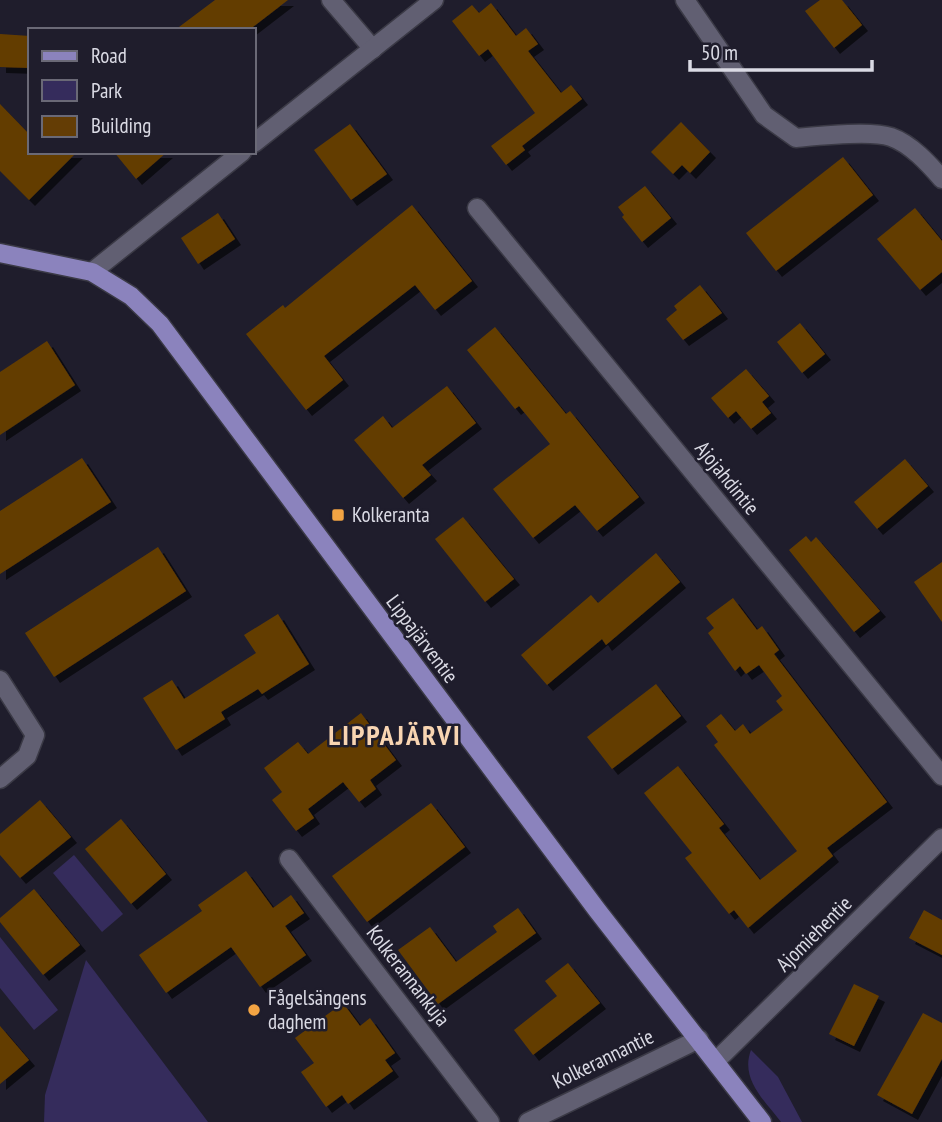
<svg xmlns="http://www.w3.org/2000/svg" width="942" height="1122" font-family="'PT Sans Narrow',sans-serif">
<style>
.green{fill:#352c5c}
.building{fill:#643d05;filter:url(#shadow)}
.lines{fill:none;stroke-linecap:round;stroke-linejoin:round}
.minor-casing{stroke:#3b3a46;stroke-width:21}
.major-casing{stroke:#3b3a46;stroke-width:21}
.minor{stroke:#615f72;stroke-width:18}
.major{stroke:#8b83bd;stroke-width:18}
.poi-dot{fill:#f3a443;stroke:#1f1d2c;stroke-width:2.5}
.labels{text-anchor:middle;stroke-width:5;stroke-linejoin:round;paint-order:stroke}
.street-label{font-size:21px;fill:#dadae4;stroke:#1f1d2c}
.poi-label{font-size:21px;fill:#dadae4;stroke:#1f1d2c;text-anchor:start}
.district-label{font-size:28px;font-weight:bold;letter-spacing:2px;fill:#f8d5b2;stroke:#1f1d2c}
</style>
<defs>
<filter id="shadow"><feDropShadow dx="6" dy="6" stdDeviation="0" flood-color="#0009"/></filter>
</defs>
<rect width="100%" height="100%" fill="#1f1d2c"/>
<g class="green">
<polygon points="74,855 123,914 102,932 53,873"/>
<polygon points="0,937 58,1010 34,1030 0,988"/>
<polygon points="86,960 208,1122 44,1122 45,1095"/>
<path d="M 751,1050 L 778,1077 L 802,1122 L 781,1122 C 764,1100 740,1079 751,1050 Z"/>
</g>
<g class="building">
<polygon points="215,0 288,0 249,30 175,30"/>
<polygon points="820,0 842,0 862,25 834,48 805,11"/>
<polygon points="491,3 516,36 526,28 538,44 528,51 561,93 571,85 582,99 522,146 525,150 506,165 491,146 535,113 488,49 479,56 452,21 472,5 479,13"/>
<polygon points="0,34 30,36 30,68 0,67"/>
<polygon points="0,104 30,135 30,152 77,152 29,200 0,171"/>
<polygon points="681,122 710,152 690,173 682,165 673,174 651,152"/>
<polygon points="350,124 387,174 351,200 314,150"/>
<polygon points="114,152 167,152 136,179"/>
<polygon points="843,157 873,195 776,271 746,233"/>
<polygon points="645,186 671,218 642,242 622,217 624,215 618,207"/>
<polygon points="412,205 472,281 435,310 415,285 324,356 343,380 306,410 246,334 283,305 285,308"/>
<polygon points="915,208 942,241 942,272 920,290 877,239"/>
<polygon points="218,213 235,239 198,264 181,238"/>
<polygon points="700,285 722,313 683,340 666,319 677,310 674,306"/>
<polygon points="800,323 825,354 802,373 777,342"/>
<polygon points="495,327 566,414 570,411 639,497 597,531 575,505 533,538 493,489 550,444 519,406 515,409 467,350"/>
<polygon points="47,341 75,385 0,435 0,372"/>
<polygon points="746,369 769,396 762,402 771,413 751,429 736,411 728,418 711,398"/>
<polygon points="447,386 476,423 422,465 431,475 403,498 354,440 383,416 392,428"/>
<polygon points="82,458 111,502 0,574 0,511"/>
<polygon points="905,459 928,486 877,529 854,502"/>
<polygon points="463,517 514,579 485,602 435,539"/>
<polygon points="806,536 811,542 816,537 880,611 854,632 789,550"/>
<polygon points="158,547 186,591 54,677 25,633"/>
<polygon points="656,553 680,582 606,645 602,639 547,685 521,655 591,595 598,603"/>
<polygon points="942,562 942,622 914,582"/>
<polygon points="733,598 757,630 762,626 779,650 774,654 887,802 827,848 833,856 748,928 734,910 729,914 685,858 692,853 644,793 678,766 724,824 719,828 760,880 797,851 714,745 718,742 706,726 721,714 735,731 743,724 750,734 783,710 776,701 782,696 759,665 746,674 740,666 735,671 708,633 714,628 706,618"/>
<polygon points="278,614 309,664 262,694 258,689 221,712 225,719 176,750 143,698 172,680 184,699 256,653 244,635"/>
<polygon points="656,684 681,716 612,769 587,737"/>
<polygon points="361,713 396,760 370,780 376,789 359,802 343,782 308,809 314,818 296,831 272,800 282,792 264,768 298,742 308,754"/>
<polygon points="40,800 71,837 20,878 0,855 0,834"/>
<polygon points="431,803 465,847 367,922 332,876"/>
<polygon points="121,819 166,874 131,904 85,849"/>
<polygon points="246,871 273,908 291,895 304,913 285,926 306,955 260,987 231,947 166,993 139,955 202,911 198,905"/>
<polygon points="34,889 80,945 43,975 0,922 0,918"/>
<polygon points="518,908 536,933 438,1004 398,950 430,927 456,962 497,932 493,926"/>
<polygon points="924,910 942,920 942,955 909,938"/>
<polygon points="568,963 600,1003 533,1055 514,1030 557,996 545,981"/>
<polygon points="854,984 879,996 854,1046 829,1034"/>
<polygon points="343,1003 360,1026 370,1018 395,1053 385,1060 393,1071 348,1104 342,1095 326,1107 301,1072 314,1063 295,1038"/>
<polygon points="923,1013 942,1023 942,1059 912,1114 877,1095"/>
<polygon points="0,1026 29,1060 0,1084"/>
</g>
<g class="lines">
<defs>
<g id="minor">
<polyline points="331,0 373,49"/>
<path d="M 685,0 L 764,115 L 796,138 C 817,136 871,130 891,137 C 911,144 929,164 942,179"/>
<polyline points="254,143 434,0"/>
<polyline points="477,208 942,776"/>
<polyline points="92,272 242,152"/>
<polyline points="0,680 35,735 27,756 0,779"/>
<polyline points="289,859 490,1122"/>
<polyline points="716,1061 942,838"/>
<polyline points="528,1122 699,1039"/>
</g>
<polyline id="major" points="0,253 92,272 131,296 160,324 597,910 762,1122"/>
</defs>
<use href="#minor" class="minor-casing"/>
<use href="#major" class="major-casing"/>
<use href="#minor" class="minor"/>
<use href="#major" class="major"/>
</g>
<g class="poi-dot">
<rect x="331" y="508" width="14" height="14" rx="3.5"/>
<circle cx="254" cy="1010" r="7"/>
</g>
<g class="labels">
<g class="street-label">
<text transform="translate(727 478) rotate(51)" y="7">Ajojahdintie</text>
<text transform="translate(422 639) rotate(53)" y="7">Lippajärventie</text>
<text transform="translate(814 934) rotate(-45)" y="7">Ajomiehentie</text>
<text transform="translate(408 976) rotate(52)" y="7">Kolkerannankuja</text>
<text transform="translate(603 1059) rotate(-26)" y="7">Kolkerannantie</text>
</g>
<g class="poi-label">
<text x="352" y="522">Kolkeranta</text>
<text x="268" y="1005">Fågelsängens<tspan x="268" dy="24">daghem</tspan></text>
</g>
<g class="district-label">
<text x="395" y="745">LIPPAJÄRVI</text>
</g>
</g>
<rect x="28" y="28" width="228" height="126" fill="#1f1d2c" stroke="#6a6976" stroke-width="2"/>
<rect x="42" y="51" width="35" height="10" fill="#8b83bd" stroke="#6a6976" stroke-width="2"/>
<text x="91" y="63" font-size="21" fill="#dadae4">Road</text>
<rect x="42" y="80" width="35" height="21" fill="#352c5c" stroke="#6a6976" stroke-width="2"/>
<text x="91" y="98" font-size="21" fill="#dadae4">Park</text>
<rect x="42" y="116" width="35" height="21" fill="#643d05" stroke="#6a6976" stroke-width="2"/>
<text x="91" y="133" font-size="21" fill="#dadae4">Building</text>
<path d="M690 60v10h182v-10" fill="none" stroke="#dadae4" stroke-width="3.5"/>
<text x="701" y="60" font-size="21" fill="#dadae4" stroke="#1f1d2c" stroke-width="5" paint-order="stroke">50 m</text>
</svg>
